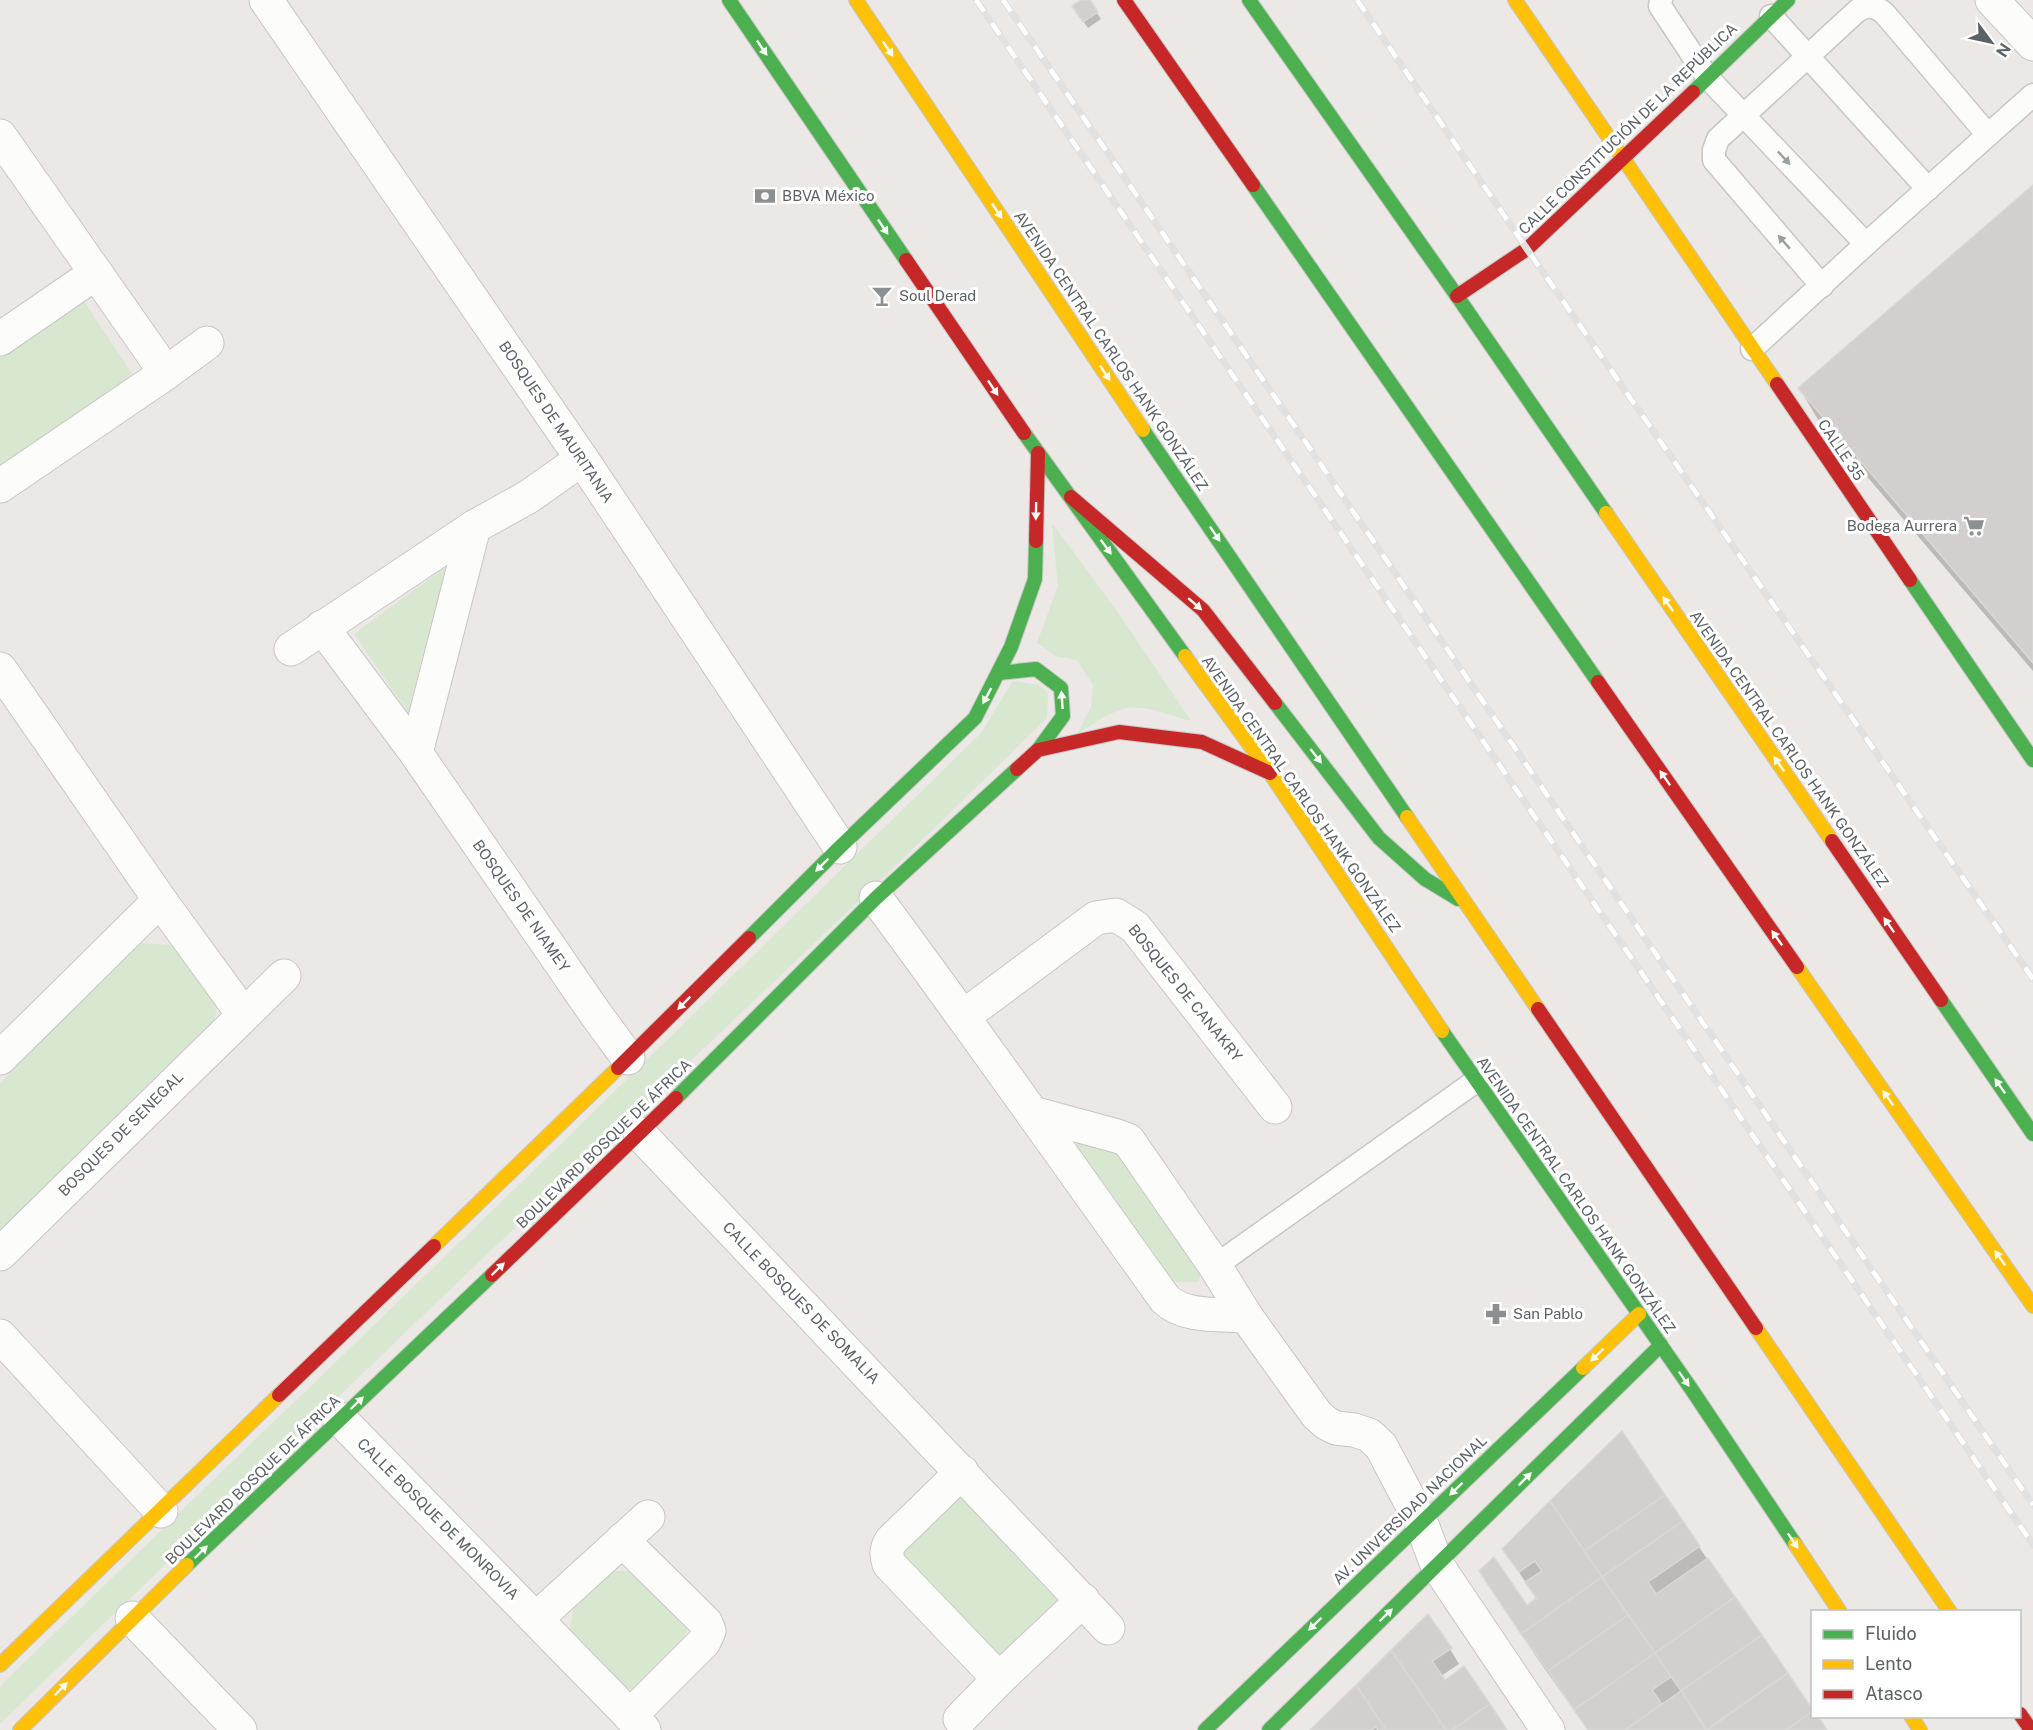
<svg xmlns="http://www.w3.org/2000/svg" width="2033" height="1730" font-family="'Public Sans',sans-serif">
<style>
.green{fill:#d8e7d0}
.shadow{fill:#0003}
.building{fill:#d2cfce;stroke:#dad7d4;stroke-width:1.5}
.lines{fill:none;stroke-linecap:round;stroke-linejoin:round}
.lane-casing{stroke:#c7c6c6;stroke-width:25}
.street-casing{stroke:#c7c6c6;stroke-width:35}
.fast-casing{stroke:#c7c7c7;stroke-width:16}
.slow-casing{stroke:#c7c7c7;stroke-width:16}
.jam-casing{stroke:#c7c7c7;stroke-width:16}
.lane{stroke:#fcfcfb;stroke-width:22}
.street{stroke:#fcfcfb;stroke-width:33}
.fast{stroke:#4caf50;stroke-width:14}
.slow{stroke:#ffc107;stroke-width:14}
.jam{stroke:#c62828;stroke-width:14}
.rail-casing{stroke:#e1e1e1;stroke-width:7}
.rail{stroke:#fff;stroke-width:4.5;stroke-dasharray:14;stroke-linecap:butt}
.oneway{fill:#f6fbf6}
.oneway2{fill:#9b9fa0}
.labels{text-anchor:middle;stroke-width:6;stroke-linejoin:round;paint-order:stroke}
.street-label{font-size:15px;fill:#5b6164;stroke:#fff}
.poi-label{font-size:15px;fill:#5b6164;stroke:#fff;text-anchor:start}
</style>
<rect width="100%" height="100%" fill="#ebe8e5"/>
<g class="green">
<polygon points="83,300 135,378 0,473 0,356"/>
<path d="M 1052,523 L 1117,611 L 1191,721 C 1171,716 1144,703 1123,709 C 1106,714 1092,725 1077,734 L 1091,707 L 1093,685 L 1077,660 L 1056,656 L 1037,643 L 1058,586 Z"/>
<polygon points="447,566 408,712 354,634"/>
<polygon points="1013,681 1039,685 1048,693 1047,718 882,879 419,1319 0,1724 0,1686 491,1212 981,733"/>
<polygon points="138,943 171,945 217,999 215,1021 0,1235 0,1083"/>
<polygon points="1106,1138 1201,1269 1199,1282 1171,1282 1075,1154 1077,1141"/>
<polygon points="960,1495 1065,1595 999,1656 902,1553"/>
<polygon points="602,1571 632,1571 691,1624 674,1654 633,1691 599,1669 569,1635 575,1600"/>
</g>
<g class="shadow">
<polygon points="1084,0 1088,0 1101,19 1088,28 1078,14"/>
<polygon points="2033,187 2033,671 1817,418 1800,389"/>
<polygon points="1621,1433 1812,1712 1812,1716 1825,1730 1588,1730 1535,1655 1481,1572 1527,1607 1537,1600 1504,1549"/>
<polygon points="1450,1649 1459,1664 1441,1676 1445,1682 1505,1730 1312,1730"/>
</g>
<g class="building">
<polygon points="1081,0 1090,0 1098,12 1083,22 1072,6"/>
<polygon points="2033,185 2033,663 1798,388"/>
<polygon points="1622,1431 1665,1495 1584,1551 1550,1501"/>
<polygon points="1665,1495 1683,1521 1602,1577 1584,1551"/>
<polygon points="1550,1501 1602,1577 1521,1634 1479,1571 1494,1557 1527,1605 1537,1598 1525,1582 1542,1571 1535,1561 1519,1572 1502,1549"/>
<polygon points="1683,1521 1700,1546 1648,1582 1656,1594 1708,1558 1735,1597 1655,1653 1602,1577"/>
<polygon points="1602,1577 1628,1615 1548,1671 1521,1634"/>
<polygon points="1735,1597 1762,1635 1681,1691 1655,1653"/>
<polygon points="1428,1614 1452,1648 1432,1661 1445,1680 1464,1666 1490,1704 1452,1730 1446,1730 1391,1650"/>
<polygon points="1628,1615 1655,1653 1574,1710 1548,1671"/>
<polygon points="1762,1635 1788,1673 1707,1729 1681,1691"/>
<polygon points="1391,1650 1446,1730 1386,1730 1356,1685"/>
<polygon points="1655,1653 1671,1677 1652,1690 1662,1704 1625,1730 1588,1730 1574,1710"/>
<polygon points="1788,1673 1812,1709 1812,1712 1786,1730 1707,1730"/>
<polygon points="1356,1685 1386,1730 1378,1730 1376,1727 1371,1730 1310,1730"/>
<polygon points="1681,1691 1706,1730 1625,1730 1662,1704"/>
<polygon points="1490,1704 1507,1730 1452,1730"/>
<polygon points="1812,1712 1812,1716 1818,1716 1827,1730 1786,1730"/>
</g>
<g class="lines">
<defs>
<g id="lane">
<polyline points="1661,0 1660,6 1707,77 1866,244 1752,349"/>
<polyline points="1771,16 1928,189"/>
<polyline points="1866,244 1988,135"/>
<path d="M 1822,286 L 1714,160 L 1714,150 L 1718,139 L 1857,11 C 1868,4 1876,6 1885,14 L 1988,135 L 2033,95"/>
<polyline points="1215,1266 1476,1081"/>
</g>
<g id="street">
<polyline points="266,0 582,459 840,847"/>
<polyline points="1992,0 2033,44"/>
<polyline points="0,136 166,373"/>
<polyline points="0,339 96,273"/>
<polyline points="0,486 166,373 207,343"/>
<polyline points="322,627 416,753 595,1013 628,1058"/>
<polyline points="291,649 474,527 528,497 582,459"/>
<polyline points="0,669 160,900 243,1014"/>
<polyline points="416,753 474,527"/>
<path d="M 876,898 C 974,1030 1069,1165 1165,1299 C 1184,1318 1221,1314 1246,1316"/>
<polyline points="964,1016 1096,918 1116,915 1135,927 1275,1107"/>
<polyline points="0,1058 160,900"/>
<polyline points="1032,1113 1117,1136 1128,1140 1215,1266 1246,1316 1317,1415 1326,1423 1336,1428 1354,1430 1369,1435 1381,1446 1421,1522 1437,1565 1548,1730"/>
<polyline points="640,1134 1108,1628"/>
<polyline points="0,1254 284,976"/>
<polyline points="0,1336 161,1511"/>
<polyline points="340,1419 644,1730"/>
<path d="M 962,1472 L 891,1541 C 886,1549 886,1555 889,1564 L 999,1679"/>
<polyline points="622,1540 706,1623 709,1631 704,1642 630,1716"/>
<polyline points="132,1618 240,1730"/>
<polyline points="536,1619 648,1517"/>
<polyline points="960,1719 999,1679 1083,1600"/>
</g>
<g id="fast">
<polyline points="729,0 906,260"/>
<polyline points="1249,0 1457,296 1606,513"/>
<polyline points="1693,92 1788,0"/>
<polyline points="1253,185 1598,682"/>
<polyline points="1143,430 1407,817"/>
<polyline points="1024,433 1185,656"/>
<polyline points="1910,580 2033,760"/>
<polyline points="999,673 1036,669 1061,688 1063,716 1038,750"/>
<polyline points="1275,703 1379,838 1425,879 1458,899"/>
<polyline points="749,938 840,847 975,718 1011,647 1035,579 1036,541"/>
<polyline points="1941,1000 2033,1134"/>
<polyline points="1442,1031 1692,1390 1795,1544"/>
<polyline points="676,1098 876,898 1017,769"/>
<polyline points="187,1565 492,1275"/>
<polyline points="1205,1730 1583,1368"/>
<polyline points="1269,1730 1661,1345"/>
</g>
<g id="slow">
<polyline points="856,0 1143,430"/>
<polyline points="1515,0 1777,384"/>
<polyline points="1606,513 1832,841"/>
<polyline points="1185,656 1270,773 1442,1031"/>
<polyline points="1407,817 1538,1009"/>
<polyline points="1797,967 2033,1306"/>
<polyline points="434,1246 618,1068"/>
<polyline points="1756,1328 1950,1612"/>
<polyline points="1583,1368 1639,1314"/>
<polyline points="1795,1544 1840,1612"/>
<polyline points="0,1665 279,1395"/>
<polyline points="1911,1716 1920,1730"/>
<polyline points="20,1730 187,1565"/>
</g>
<g id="jam">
<polyline points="1124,0 1253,185"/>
<polyline points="906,260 1024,433"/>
<polyline points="1457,296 1527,249 1693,92"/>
<polyline points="1777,384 1910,580"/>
<polyline points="1071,497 1203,610 1275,703"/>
<polyline points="1036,541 1038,453"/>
<polyline points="1598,682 1797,967"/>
<polyline points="1017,769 1038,750 1119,732 1202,742 1270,773"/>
<polyline points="1832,841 1941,1000"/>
<polyline points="1538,1009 1756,1328"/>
<polyline points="618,1068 749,938"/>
<polyline points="492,1275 676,1098"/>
<polyline points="279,1395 434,1246"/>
<polyline points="2020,1714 2031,1730"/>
</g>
</defs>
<use href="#lane" class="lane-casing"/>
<use href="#street" class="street-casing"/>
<use href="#fast" class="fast-casing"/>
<use href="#slow" class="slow-casing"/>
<use href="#jam" class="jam-casing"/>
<use href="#lane" class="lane"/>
<use href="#street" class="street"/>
<use href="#fast" class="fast"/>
<use href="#slow" class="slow"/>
<use href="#jam" class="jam"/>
<defs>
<g id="rail">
<polyline points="976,0 2033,1545"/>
<polyline points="1003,0 2033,1505"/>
<polyline points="1357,0 1527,249 2033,979"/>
</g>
</defs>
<use href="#rail" class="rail-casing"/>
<use href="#rail" class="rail"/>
</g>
<defs><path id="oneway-solid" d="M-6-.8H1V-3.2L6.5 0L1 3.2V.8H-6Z" transform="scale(1.5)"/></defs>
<g class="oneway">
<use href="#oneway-solid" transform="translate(762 48) rotate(56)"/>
<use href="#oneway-solid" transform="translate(888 49) rotate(56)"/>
<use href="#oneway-solid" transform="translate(997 211) rotate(56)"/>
<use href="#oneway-solid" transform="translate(883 227) rotate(56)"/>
<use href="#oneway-solid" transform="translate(1105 373) rotate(56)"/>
<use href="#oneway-solid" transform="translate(993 388) rotate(56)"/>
<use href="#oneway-solid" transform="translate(1036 511) rotate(91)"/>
<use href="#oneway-solid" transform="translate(1215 534) rotate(56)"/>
<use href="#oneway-solid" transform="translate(1106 547) rotate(54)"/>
<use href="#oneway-solid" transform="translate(1195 604) rotate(41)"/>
<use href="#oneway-solid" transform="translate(1668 604) rotate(-125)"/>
<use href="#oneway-solid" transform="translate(987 696) rotate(118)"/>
<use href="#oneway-solid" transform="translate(1062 700) rotate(-94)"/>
<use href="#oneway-solid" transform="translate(1316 756) rotate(52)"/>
<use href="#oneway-solid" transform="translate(1779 764) rotate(-125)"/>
<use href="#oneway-solid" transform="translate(1665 778) rotate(-125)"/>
<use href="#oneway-solid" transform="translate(822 865) rotate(135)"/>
<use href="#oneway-solid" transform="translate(1889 925) rotate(-125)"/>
<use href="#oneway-solid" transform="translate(1777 938) rotate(-125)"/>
<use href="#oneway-solid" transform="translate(684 1003) rotate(135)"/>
<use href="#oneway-solid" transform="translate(2000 1086) rotate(-125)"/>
<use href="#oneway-solid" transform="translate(1888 1098) rotate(-125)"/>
<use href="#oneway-solid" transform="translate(2000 1258) rotate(-125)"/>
<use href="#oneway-solid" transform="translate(498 1269) rotate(-44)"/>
<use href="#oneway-solid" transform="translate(1597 1355) rotate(136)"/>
<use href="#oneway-solid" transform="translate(1684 1379) rotate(55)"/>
<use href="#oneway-solid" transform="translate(357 1403) rotate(-44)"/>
<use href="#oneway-solid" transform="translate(1525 1479) rotate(-45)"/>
<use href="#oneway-solid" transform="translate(1456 1489) rotate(136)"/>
<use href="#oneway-solid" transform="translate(1793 1541) rotate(56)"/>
<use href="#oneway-solid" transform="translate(201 1552) rotate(-44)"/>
<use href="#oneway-solid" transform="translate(1386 1615) rotate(-44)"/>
<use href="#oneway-solid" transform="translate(1315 1624) rotate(136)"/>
<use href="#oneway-solid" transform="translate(61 1689) rotate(-45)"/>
</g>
<g class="oneway2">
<use href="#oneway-solid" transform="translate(1784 158) rotate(47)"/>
<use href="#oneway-solid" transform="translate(1784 242) rotate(-131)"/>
</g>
<defs>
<symbol id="bank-bare" viewBox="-9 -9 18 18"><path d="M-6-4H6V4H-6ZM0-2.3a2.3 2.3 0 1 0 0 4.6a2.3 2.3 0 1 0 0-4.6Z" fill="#8d9091" stroke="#fff" stroke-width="2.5" paint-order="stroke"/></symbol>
<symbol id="bar-bare" viewBox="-9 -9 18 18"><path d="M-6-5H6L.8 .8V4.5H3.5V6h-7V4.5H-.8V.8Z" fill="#8d9091" stroke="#fff" stroke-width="2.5" paint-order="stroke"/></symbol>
<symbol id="supermarket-bare" viewBox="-9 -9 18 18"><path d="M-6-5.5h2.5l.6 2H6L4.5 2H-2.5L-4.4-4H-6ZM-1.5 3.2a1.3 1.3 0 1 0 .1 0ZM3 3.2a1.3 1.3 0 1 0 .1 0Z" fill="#8d9091" stroke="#fff" stroke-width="2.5" paint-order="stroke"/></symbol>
<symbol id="pharmacy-bare" viewBox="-9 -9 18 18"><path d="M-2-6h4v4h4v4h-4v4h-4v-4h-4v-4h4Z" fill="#8d9091" stroke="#fff" stroke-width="2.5" paint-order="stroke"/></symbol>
</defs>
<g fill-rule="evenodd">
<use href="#bank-bare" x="750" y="181" width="30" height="30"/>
<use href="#bar-bare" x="867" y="281" width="30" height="30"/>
<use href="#supermarket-bare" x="1959" y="511" width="30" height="30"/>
<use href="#pharmacy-bare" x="1481" y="1299" width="30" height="30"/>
</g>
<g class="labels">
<g class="street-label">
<text transform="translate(1628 129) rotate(-44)" y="5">CALLE CONSTITUCIÓN DE LA REPÚBLICA</text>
<text transform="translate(1111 351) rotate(56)" y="5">AVENIDA CENTRAL CARLOS HANK GONZÁLEZ</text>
<text transform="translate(556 422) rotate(56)" y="5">BOSQUES DE MAURITANIA</text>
<text transform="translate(1841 450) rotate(56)" y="5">CALLE 35</text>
<text transform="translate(1789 749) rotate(55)" y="5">AVENIDA CENTRAL CARLOS HANK GONZÁLEZ</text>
<text transform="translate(1301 794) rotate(55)" y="5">AVENIDA CENTRAL CARLOS HANK GONZÁLEZ</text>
<text transform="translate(521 906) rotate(55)" y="5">BOSQUES DE NIAMEY</text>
<text transform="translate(1185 993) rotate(51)" y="5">BOSQUES DE CANAKRY</text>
<text transform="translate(121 1134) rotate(-45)" y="5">BOSQUES DE SENEGAL</text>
<text transform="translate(604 1144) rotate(-44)" y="5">BOULEVARD BOSQUE DE ÁFRICA</text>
<text transform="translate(1576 1195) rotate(55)" y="5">AVENIDA CENTRAL CARLOS HANK GONZÁLEZ</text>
<text transform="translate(801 1303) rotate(46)" y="5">CALLE BOSQUES DE SOMALIA</text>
<text transform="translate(253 1480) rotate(-44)" y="5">BOULEVARD BOSQUE DE ÁFRICA</text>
<text transform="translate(1410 1510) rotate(-44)" y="5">AV. UNIVERSIDAD NACIONAL</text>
<text transform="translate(438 1519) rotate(45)" y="5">CALLE BOSQUE DE MONROVIA</text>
</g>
<g class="poi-label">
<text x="782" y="201">BBVA México</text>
<text x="899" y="301">Soul Derad</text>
<text x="1957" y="531" text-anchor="end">Bodega Aurrera</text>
<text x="1513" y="1319">San Pablo</text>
</g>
</g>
<rect x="1811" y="1610" width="210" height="108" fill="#ffffff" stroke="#bdc0c1" stroke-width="1.5"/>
<rect x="1823" y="1630" width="30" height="9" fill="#4caf50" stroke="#bdc0c1" stroke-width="1.5"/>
<text x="1865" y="1640" font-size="18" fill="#5b6164">Fluido</text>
<rect x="1823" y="1660" width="30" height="9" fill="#ffc107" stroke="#bdc0c1" stroke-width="1.5"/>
<text x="1865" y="1670" font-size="18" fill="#5b6164">Lento</text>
<rect x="1823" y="1690" width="30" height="9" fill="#c62828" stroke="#bdc0c1" stroke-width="1.5"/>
<text x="1865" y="1700" font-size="18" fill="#5b6164">Atasco</text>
<g transform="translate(1991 42) rotate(123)" stroke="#ffffff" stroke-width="4.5" paint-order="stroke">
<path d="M0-4.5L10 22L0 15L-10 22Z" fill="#5b6164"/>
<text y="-9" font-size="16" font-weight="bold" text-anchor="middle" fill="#5b6164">N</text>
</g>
</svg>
